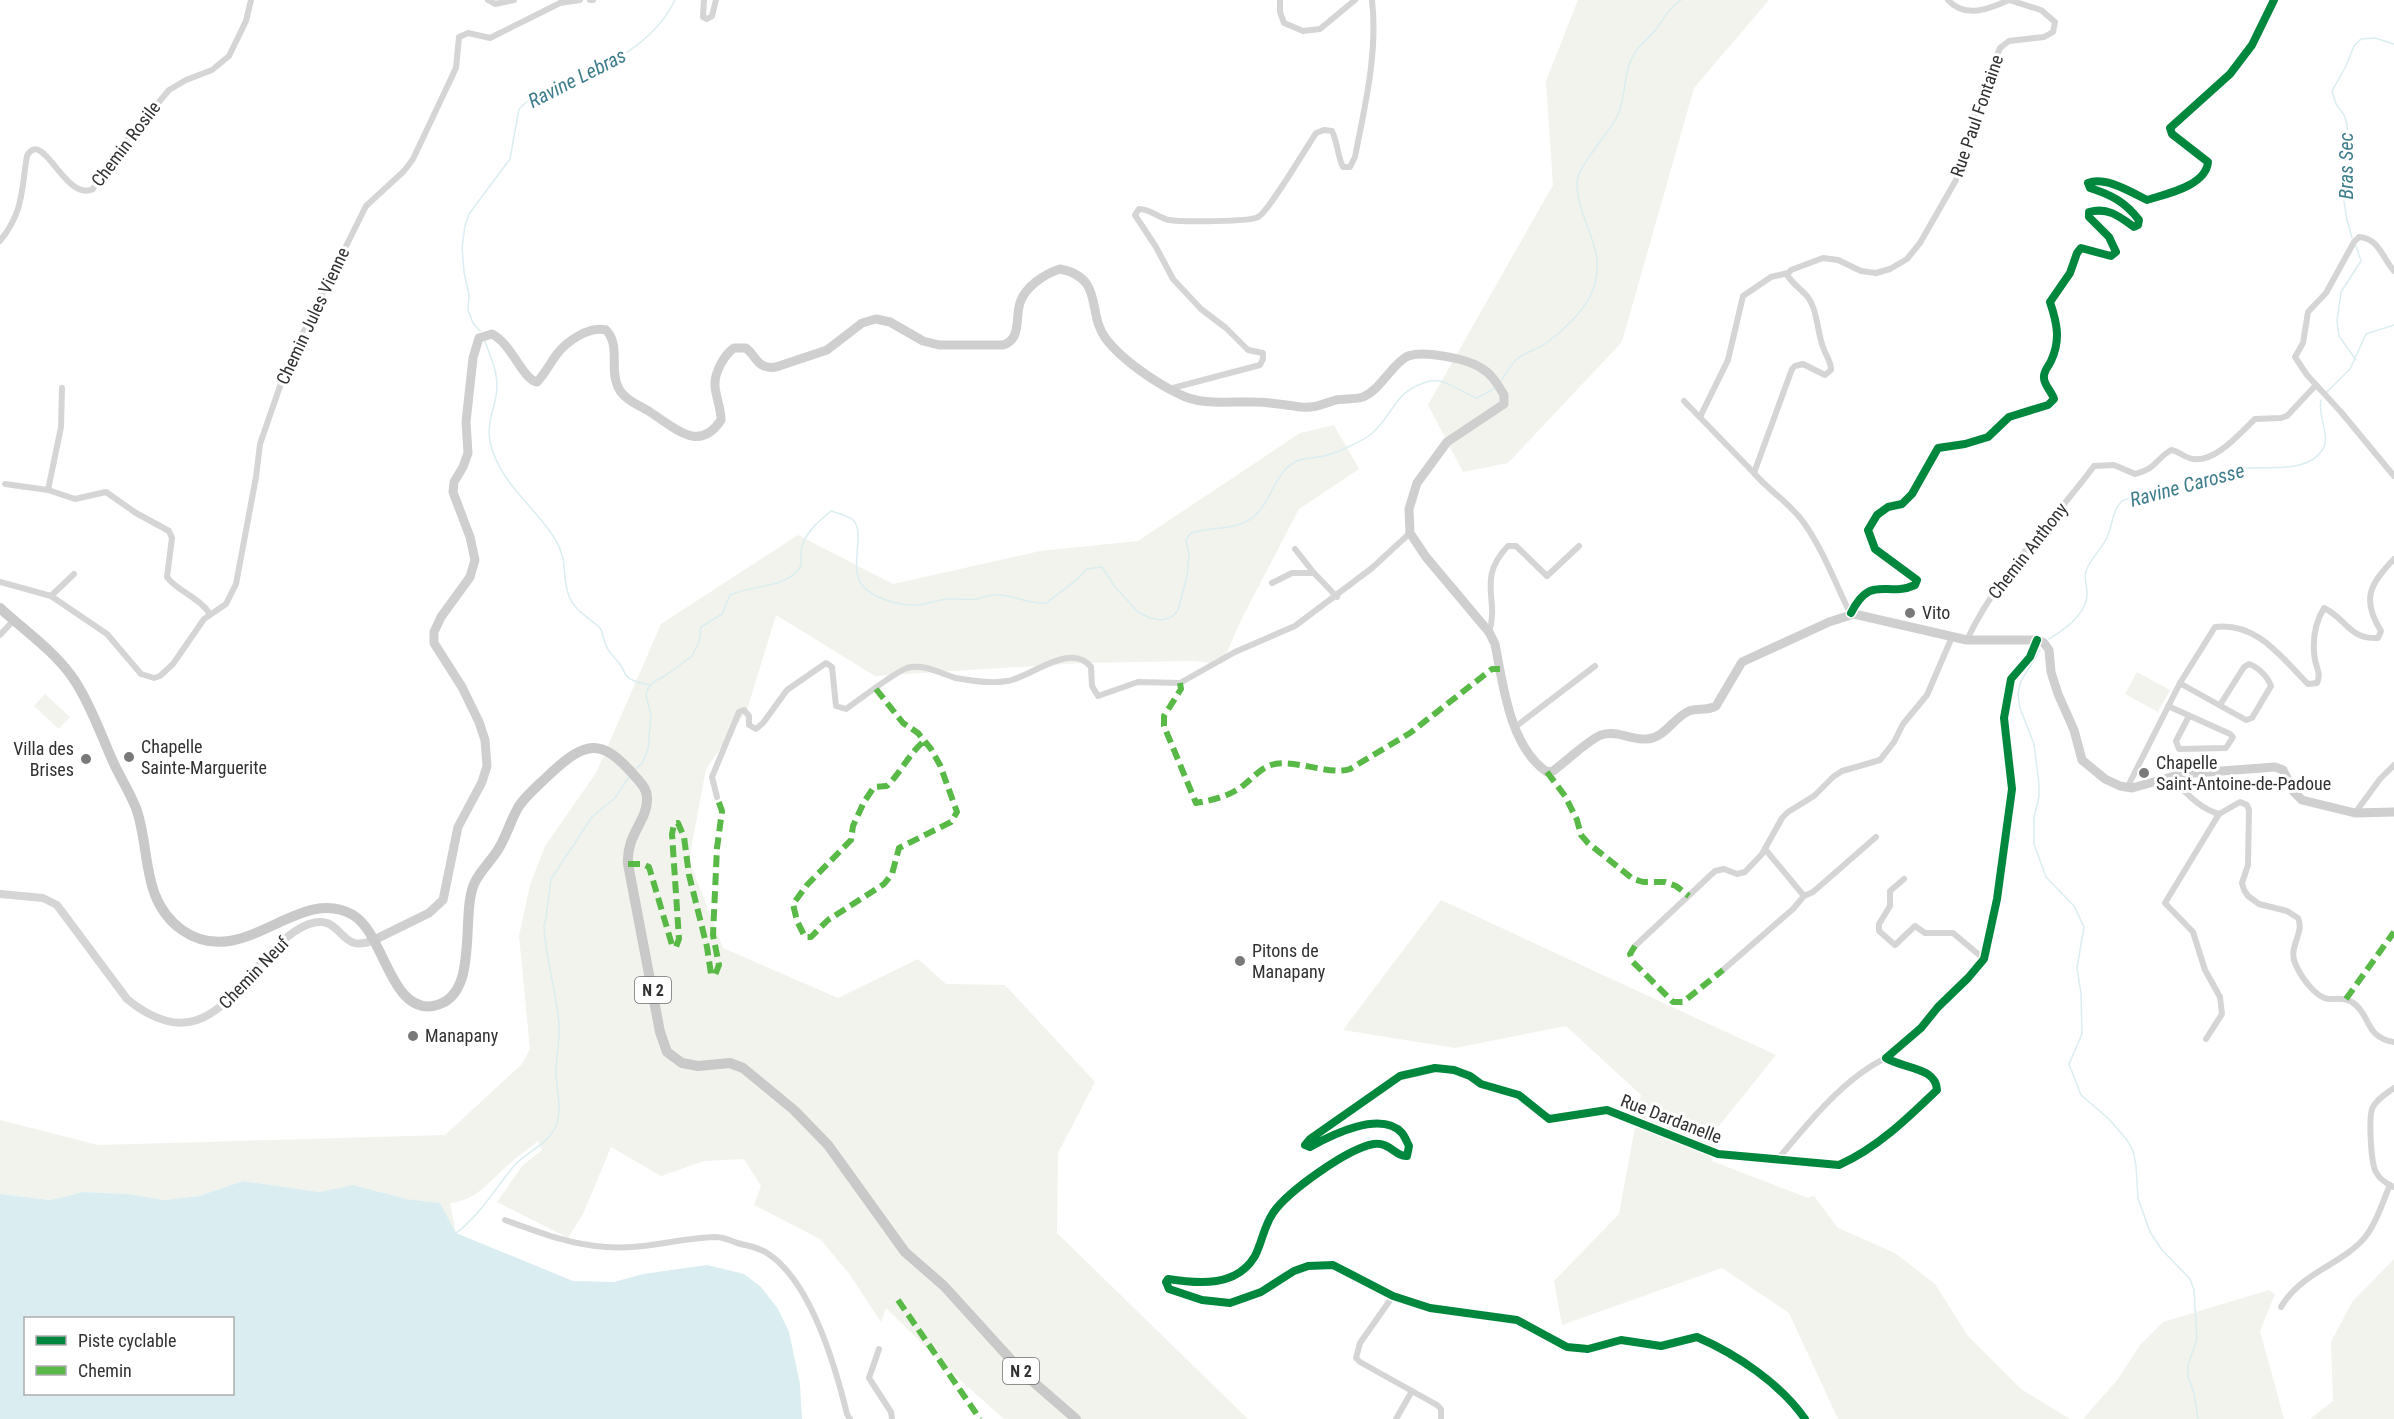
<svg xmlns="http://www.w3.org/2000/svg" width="2394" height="1419" font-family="'Roboto Condensed',sans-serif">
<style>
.green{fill:#f2f3ec}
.water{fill:#daedf0;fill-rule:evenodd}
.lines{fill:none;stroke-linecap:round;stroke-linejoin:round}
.stream{stroke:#daedf0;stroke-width:1.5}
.minor{stroke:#d5d5d5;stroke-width:6}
.tertiary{stroke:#d5d5d5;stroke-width:8}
.secondary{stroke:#cfcfcf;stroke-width:9}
.primary{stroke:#c9c9c9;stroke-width:10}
.quiet{stroke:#58b947;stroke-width:6;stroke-dasharray:12 6;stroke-linecap:butt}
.cycleway-casing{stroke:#fff;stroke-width:11}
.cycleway{stroke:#00873e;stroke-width:8}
.poi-dot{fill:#797979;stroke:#fff;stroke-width:2}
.labels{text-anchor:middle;stroke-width:6;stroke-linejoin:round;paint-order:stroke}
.shield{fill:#fff;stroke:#6f6f6f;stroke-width:1.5}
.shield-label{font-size:16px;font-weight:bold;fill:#313131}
.street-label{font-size:18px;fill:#313131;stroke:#fff}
.poi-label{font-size:18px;fill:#313131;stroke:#fff;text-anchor:start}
.water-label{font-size:20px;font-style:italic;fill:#3e7e8c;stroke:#fff}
</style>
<rect width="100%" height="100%" fill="#fff"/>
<g class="green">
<polygon points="1578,0 1769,0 1694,88 1622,342 1508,463 1463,472 1428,405 1553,185 1546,81"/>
<path d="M 1334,425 L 1359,469 L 1299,509 L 1241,620 L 1222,664 L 1194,661 L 1082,663 L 875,676 L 776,615 L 747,710 L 706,769 L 689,860 L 723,948 L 838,998 L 918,959 L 946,984 L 1005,985 L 1095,1082 L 1058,1153 L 1057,1233 L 1248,1419 L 1004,1419 L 950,1371 L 886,1308 L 881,1322 L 848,1272 L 820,1239 L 754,1205 L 761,1186 L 744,1159 L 704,1161 L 661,1176 L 611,1147 L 583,1214 L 568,1238 L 497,1202 L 523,1165 L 542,1150 L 538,1141 C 527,1150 515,1158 505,1168 C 488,1183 475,1201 450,1203 L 456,1233 L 440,1203 L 407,1199 L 353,1185 L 319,1192 L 243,1181 L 199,1196 L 164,1200 L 128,1194 L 83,1192 L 50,1200 L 0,1194 L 0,1120 L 98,1145 L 445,1135 L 522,1064 L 530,1049 L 519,936 L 530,885 L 545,846 L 596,773 L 661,624 L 798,535 L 893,584 L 1040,551 L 1138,541 L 1300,433 Z"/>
<polygon points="2137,672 2170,690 2158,712 2125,694"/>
<polygon points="45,694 70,717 59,729 34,706"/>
<polygon points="1441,900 1776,1055 1715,1131 1712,1161 1808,1198 1814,1196 1838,1228 1895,1253 1935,1284 1968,1336 2021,1389 2070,1419 1838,1419 1789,1313 1722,1268 1562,1325 1554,1281 1619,1214 1641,1095 1566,1026 1455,1048 1343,1030"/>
<polygon points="2394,1259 2394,1419 2310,1419 2333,1401 2331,1342 2352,1302"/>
<polygon points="2269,1290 2275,1294 2260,1331 2284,1419 2083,1419 2118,1379 2140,1345 2163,1322"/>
</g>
<path class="water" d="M 243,1181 L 319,1192 L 353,1185 L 407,1199 L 440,1203 L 456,1233 L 573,1281 L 614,1282 L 643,1274 L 707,1265 L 744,1274 L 761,1287 L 778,1309 L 789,1332 L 800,1384 L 802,1419 L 0,1419 L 0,1194 L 50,1200 L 83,1192 L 128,1194 L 164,1200 L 199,1196 ZM 26,1318 L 232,1318 L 232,1394 L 26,1394 Z"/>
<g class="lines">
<g class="stream">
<polyline points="2352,238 2347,220 2344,201 2349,177 2347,124 2344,115 2336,104 2332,91 2346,66 2354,46 2361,39 2375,38 2394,44"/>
<path d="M 480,331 L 473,323 L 468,310 L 469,295 L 464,272 L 462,247 L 465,226 L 469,214 L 510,159 L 519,109 L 531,98 C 583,77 650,53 675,0"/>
<path d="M 484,339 C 491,358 500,375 496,396 C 493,412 487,425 490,441 C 498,482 535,506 555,539 C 569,562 561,575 569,596 C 575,612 589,617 600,628 C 603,632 603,640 606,645 C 609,654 614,656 619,663 C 622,666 623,671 626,675 C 631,682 642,683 650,685"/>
<polyline points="2356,360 2339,336 2337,321 2341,292 2361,261 2356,246"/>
<path d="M 1501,381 C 1506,374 1510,365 1517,359 C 1525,352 1536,350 1545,344 C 1562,332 1583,312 1591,294 C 1611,251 1577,223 1577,183 C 1577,167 1608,134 1617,117 C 1627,97 1622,71 1636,51 C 1642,43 1651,36 1657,28 C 1664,17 1670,8 1681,0"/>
<polyline points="2327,392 2350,369 2366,334 2394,325"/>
<path d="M 2049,639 C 2064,630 2087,614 2087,594 C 2087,586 2084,579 2086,571 C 2091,557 2104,547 2108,535 C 2113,523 2112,511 2122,501 C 2131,497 2143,492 2153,492 C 2160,492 2164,495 2171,493 C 2192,488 2211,475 2232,470 C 2260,463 2306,477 2323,449 C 2331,435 2317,416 2321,400"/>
<polyline points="2040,650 2021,681 2018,694 2020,708 2034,744 2039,785 2039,797 2034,817 2034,844 2046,877 2074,906 2084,927 2077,968 2081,993 2082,1034 2069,1064 2081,1095 2109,1119 2127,1140 2133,1151 2136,1166 2138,1198 2150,1232 2162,1250 2190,1279 2194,1290 2197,1339 2188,1365 2188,1376 2194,1393 2198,1419"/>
<path d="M 636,769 L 643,762 L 648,749 L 651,714 L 646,696 L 647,690 L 655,681 L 665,676 L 692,656 L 699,642 L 701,627 L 722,614 L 730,595 C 751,585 785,588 799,569 C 804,562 799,553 802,546 C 807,531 819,521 831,511 C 837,513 846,515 852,519 C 867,532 848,566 862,585 C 872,598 900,606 917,605 C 927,604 938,600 948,599 C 957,598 967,601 976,599 C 983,597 990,595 998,595 C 1015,595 1030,605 1047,603 C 1060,591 1076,583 1087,569 L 1102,567 L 1115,587 L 1138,612 L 1150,618 L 1160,620 L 1166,619 L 1173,616 L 1178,610 L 1187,576 L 1189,556 L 1186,540 L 1191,533 C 1210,526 1231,531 1249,520 C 1272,506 1272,473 1297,461 C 1306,457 1315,458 1324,456 C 1337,453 1360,442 1370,435 C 1394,416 1393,390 1430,381 C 1446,378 1462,393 1477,398 L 1494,389"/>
<path d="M 456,1233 C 478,1217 496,1188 513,1167 C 524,1153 545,1146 554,1130 C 564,1112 556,1091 556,1071 C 556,1056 560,1041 559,1025 C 557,992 545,959 544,925 L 546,918 L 551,879 L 592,817 L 615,798 L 629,777"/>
</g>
<g class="minor">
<polyline points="488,0 495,4 514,0"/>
<polyline points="590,0 593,0"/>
<polyline points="704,0 703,17 707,19 712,16 716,0"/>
<polyline points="1280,0 1280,12 1284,23 1303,31 1320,29 1355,0"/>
<path d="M 1948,0 C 1965,19 1989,9 2009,0"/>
<path d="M 0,241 C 24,211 21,191 27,156 C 43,127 65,203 93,189 L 107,164 L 169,90 L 186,80 L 212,70 L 229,56 L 246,21 L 251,0"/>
<path d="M 2394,271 C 2383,259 2379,238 2359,237 L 2354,242 L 2326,293 L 2308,312 L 2303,343 L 2295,357 L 2307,375 L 2341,412 L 2394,476"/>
<path d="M 1169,389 L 1260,365 L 1263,359 L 1263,353 L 1248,350 L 1226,328 L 1201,309 L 1173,279 L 1156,247 L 1135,215 L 1139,209 C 1151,209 1158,218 1169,220 C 1180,222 1250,222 1258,217 C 1269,211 1306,148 1316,133 L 1324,130 L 1332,131 C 1338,143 1337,155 1343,167 L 1350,167 L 1355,157 C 1365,105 1378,53 1372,0"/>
<polyline points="1684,401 1754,473"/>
<polyline points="1700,417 1728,360 1743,296 1771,277 1788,273"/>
<path d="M 5,484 L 48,490 L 75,499 L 106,492 L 136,513 L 169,531 L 172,538 L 167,577 C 178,592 199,597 210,614"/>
<polyline points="48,490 61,427 62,388"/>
<polyline points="1295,549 1314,573"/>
<polyline points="0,582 51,596 107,634 141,674 154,678 160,676 173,664 204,619 226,604 236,584 256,477 260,444 288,363 366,206 404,171 413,159 456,68 459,37 468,33 490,38 560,3 580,0"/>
<polyline points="1272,583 1292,573 1314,573 1337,597"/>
<polyline points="51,596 74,574"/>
<path d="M 1851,613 C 1871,573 1887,598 1915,585 L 1917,580 L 1875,549 L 1868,530 L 1877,515 L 1888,507 L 1902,504 L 1912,494 L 1938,448 L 1965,444 L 1988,437 L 2009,417 L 2048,405 L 2054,399 C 2052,392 2044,385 2044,378 C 2043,372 2048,367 2051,361 C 2061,340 2057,323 2050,302 L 2070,273 L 2077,253 L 2081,248 L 2111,256 L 2116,252 L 2109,237 L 2089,217 L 2089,212 C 2108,207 2119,216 2134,227 L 2138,225 L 2139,220 C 2125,202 2112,195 2090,188 L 2088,183 C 2105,176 2131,192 2147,200 C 2166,194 2206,186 2208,162 L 2172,134 L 2170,128 L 2230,74 L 2252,45 L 2274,0"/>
<path d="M 1853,614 L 1849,611 C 1835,582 1823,550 1804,523 C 1790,503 1769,491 1754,473 L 1792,369 L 1795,366 L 1803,364 L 1825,375 L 1831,370 C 1831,361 1826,356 1823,347 C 1817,332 1818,310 1807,296 C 1800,288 1793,284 1787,275 L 1791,270 L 1823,258 L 1838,260 L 1861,271 L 1876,273 L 1890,269 L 1907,259 L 1920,243 L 1956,180 L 1981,94 L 2000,48 L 2009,41 L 2044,37 L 2053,32 L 2055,22 L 2041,10 L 2009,0"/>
<path d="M 1489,632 C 1500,600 1476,579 1508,546 L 1516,546 L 1547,576 L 1579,546"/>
<polyline points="0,635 13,621"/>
<path d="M 1967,640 C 1997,575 2052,523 2094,466 L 2114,465 L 2135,474 C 2158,468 2154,460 2171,450 C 2179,451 2185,458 2193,459 C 2215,463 2241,432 2255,419 L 2281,418 L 2287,416 L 2316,385"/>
<path d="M 2180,683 L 2183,685 L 2246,720 L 2252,718 L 2271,686 C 2268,677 2258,667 2249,664 L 2244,667 L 2220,705"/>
<polyline points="2168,706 2230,734 2233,737 2226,748 2179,749 2176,741 2189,716"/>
<polyline points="1514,728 1595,666"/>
<path d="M 2170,777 C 2185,791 2198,808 2219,814 L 2240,802 L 2247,805 L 2249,810 L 2248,865 L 2242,883 L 2244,890 L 2248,896 L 2259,904 L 2287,911 L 2298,918 C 2305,932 2288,947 2295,963 C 2300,975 2315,998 2329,999 C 2340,999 2347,997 2356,1005 C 2371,1019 2367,1038 2394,1042"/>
<path d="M 2127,788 L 2180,683 L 2215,627 C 2257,622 2281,657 2308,684 L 2317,683 C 2321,674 2317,669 2315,660 C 2312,642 2315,623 2324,608 C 2347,619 2348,639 2378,638 L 2381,631 C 2361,599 2370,584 2394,559"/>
<path d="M 717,797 L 712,777 L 739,712 L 744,710 L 749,716 L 749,725 L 756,729 L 763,723 L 787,690 L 826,663 L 832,667 L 836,706 L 846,709 C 859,700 895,672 907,668 C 924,663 941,674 956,678 C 972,681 991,684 1007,681 C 1030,678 1070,641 1091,667 L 1092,686 L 1098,696 L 1138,682 L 1180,683 L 1235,652 L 1295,626 L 1372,568 L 1410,533"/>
<polyline points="2355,813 2380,779 2394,765"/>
<polyline points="1765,849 1804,896"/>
<polyline points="1904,879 1890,891 1890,906 1879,924 1879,931 1895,945 1915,926 1925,933 1953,933 1984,959"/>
<polyline points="1635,946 1715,871 1724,869 1737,874 1745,872 1762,854 1782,818 1788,812 1814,796 1833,777 1842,771 1880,760 1894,742 1903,724 1927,695 1952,637"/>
<polyline points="1723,970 1793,909 1804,896 1813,892 1876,837"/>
<polyline points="2206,1039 2222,1014 2220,997 2205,970 2193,932 2165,903 2219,814"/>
<path d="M 2394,1088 C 2387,1093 2377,1099 2373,1107 C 2368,1115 2371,1164 2376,1172 C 2380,1180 2387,1184 2394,1187"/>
<path d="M 1778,1159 C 1807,1124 1845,1077 1886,1058"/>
<path d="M 505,1220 C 538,1232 571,1245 606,1247 C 643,1250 679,1238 715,1237 C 723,1237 730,1240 737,1243 C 748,1246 758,1247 767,1253 C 811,1281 835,1365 847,1414 L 850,1419"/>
<polyline points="1393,1296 1360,1343 1356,1358 1360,1362 1437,1405 1441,1409 1441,1419"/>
<path d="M 2281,1307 C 2301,1272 2344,1264 2366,1236 C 2377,1222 2383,1201 2390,1185"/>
<polyline points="879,1349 869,1378 891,1412 892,1419"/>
<polyline points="1396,1419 1412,1391"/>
<path d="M 1805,1419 C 1780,1383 1736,1354 1697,1337 L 1661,1346 L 1621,1340 L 1588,1349 L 1567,1347 L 1517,1320 L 1430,1308 L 1393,1296 L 1333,1265 L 1308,1266 L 1294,1271 L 1261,1292 L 1230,1303 L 1202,1300 L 1169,1289 L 1166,1282 L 1168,1279 C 1199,1284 1237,1287 1255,1256 C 1262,1242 1264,1226 1273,1213 C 1287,1192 1348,1148 1374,1144 C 1390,1142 1396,1157 1407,1156 L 1409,1146 C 1407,1142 1405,1137 1402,1133 C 1381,1110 1331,1135 1310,1147 L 1305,1145 L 1310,1139 L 1400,1076 L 1435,1068 L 1454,1070 L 1470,1076 L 1481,1084 L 1519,1095 L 1549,1119 L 1607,1110 L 1718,1154 L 1839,1165 C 1876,1149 1908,1118 1937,1090 C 1936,1067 1904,1069 1886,1058 L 1921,1028 L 1938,1007 L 1968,978 L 1984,959 L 1997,899 L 2012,789 L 2004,718 L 2011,679 L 2030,657 L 2037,640"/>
</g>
<path class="tertiary" d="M 0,894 L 43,898 L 57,905 L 127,999 C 139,1009 152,1017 167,1021 C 228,1037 256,944 309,924 C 344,912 337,956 374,940"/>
<path class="secondary" d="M 374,940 L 429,913 L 443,900 L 458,827 L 482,782 L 487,766 L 485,740 L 479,722 L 462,687 L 434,643 L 434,632 L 441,617 L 470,577 L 475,560 L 470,537 L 453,492 L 454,482 L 463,467 L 468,453 L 466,422 L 473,358 L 479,338 L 492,334 C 512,344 522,379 537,382 C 545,374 550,363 557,354 C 567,341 589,326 606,330 C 621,346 609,368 618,387 C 624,400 639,405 650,412 C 674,427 699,454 721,420 C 721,408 716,398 715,386 C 714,373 724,355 734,348 L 746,348 C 757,357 758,370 776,367 L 827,350 L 862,323 L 876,319 L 890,322 L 923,341 L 939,345 L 1003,345 C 1022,339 1015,317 1020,303 C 1025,287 1044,274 1060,269 C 1105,278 1086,312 1106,339 C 1122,360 1156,383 1179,394 C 1201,406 1231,401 1255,402 C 1270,402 1285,405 1301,407 C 1317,408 1322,404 1336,400 C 1345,398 1353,400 1363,397 C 1380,390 1390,367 1406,357 C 1420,349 1468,359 1481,368 C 1492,374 1498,385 1504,395 L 1504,404 L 1447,442 L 1417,483 L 1409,509 L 1410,533 L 1426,557 L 1489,632 L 1495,644 C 1503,685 1510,747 1547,772 L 1553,771 C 1564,763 1591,738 1601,735 C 1617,730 1631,740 1647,739 C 1665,738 1673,718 1689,711 C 1698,708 1707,711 1716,706 L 1742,662 L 1829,622 L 1854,614 L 1967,640 L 2037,640 L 2044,643 L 2049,650 L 2051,672 L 2058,694 L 2074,730 L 2082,760 L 2105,779 L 2120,786 L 2132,788 L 2182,774 L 2275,767 L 2283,770 L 2294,792 L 2302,800 L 2355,813 L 2394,812"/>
<path class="primary" d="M 0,608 C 25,631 57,653 75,681 C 92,707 102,738 115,766 C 122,780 130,793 136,808 C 151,849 140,900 182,930 C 244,973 298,883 353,915 C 384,933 390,1013 433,1006 C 482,998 459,913 475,882 C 481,870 492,860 499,848 C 507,835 511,819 519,806 C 527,794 541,783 551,773 C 586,741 601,738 633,774 C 639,781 647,788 647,798 C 648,821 626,834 628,864 L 660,1032 L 667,1052 L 682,1063 L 698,1066 L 730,1063 L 743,1068 L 794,1110 L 828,1145 L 905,1252 L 944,1286 L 1023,1373 L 1076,1419"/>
<g class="quiet">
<path d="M 1180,683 L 1181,689 L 1164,716 L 1164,726 L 1196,803 C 1213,800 1226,797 1240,788 C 1250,781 1259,769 1271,765 C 1292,758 1331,776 1350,769 L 1410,733 L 1492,669 L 1500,669"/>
<path d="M 876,689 L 903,723 L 918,733 L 931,749 L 940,765 L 957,812 L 951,822 L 899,848 L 892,874 L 884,884 L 828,920 L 811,937 L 805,937 L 797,921 L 793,904 L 807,885 L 851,840 L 853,826 L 864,802 L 874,787 L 887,786 C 901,772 909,754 924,741"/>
<polyline points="1547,772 1565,796 1577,820 1581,835 1588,843 1633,879 1643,882 1665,882 1676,886 1689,896"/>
<polyline points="628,864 643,864 649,867 672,945 676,947 679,939 672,834 674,824 678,823 684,837 689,875 707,947 711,974 715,975 719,965 713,935 717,848 722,811 717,797"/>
<polyline points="1635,946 1630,954 1633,962 1673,1002 1683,1002 1723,970"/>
<polyline points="2346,999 2394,932"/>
<polyline points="898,1300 980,1419"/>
</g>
<defs>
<g id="cycleway">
<path d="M 1851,613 C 1871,573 1887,598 1915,585 L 1917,580 L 1875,549 L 1868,530 L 1877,515 L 1888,507 L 1902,504 L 1912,494 L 1938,448 L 1965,444 L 1988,437 L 2009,417 L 2048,405 L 2054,399 C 2052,392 2044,385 2044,378 C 2043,372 2048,367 2051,361 C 2061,340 2057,323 2050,302 L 2070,273 L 2077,253 L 2081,248 L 2111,256 L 2116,252 L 2109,237 L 2089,217 L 2089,212 C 2108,207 2119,216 2134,227 L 2138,225 L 2139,220 C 2125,202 2112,195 2090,188 L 2088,183 C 2105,176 2131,192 2147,200 C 2166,194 2206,186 2208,162 L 2172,134 L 2170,128 L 2230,74 L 2252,45 L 2274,0"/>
<path d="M 1805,1419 C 1780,1383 1736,1354 1697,1337 L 1661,1346 L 1621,1340 L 1588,1349 L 1567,1347 L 1517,1320 L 1430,1308 L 1393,1296 L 1333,1265 L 1308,1266 L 1294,1271 L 1261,1292 L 1230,1303 L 1202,1300 L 1169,1289 L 1166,1282 L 1168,1279 C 1199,1284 1237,1287 1255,1256 C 1262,1242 1264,1226 1273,1213 C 1287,1192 1348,1148 1374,1144 C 1390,1142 1396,1157 1407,1156 L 1409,1146 C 1407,1142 1405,1137 1402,1133 C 1381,1110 1331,1135 1310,1147 L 1305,1145 L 1310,1139 L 1400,1076 L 1435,1068 L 1454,1070 L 1470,1076 L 1481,1084 L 1519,1095 L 1549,1119 L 1607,1110 L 1718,1154 L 1839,1165 C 1876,1149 1908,1118 1937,1090 C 1936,1067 1904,1069 1886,1058 L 1921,1028 L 1938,1007 L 1968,978 L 1984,959 L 1997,899 L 2012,789 L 2004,718 L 2011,679 L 2030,657 L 2037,640"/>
</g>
</defs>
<use href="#cycleway" class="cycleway-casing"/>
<use href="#cycleway" class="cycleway"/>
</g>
<g class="poi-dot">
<circle cx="1910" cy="613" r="6"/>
<circle cx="129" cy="757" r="6"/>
<circle cx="86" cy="759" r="6"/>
<circle cx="2144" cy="773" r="6"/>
<circle cx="1240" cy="961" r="6"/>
<circle cx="413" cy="1036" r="6"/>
</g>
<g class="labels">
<g class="shield">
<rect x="635" y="977" width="36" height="26" rx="4.5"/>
<rect x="1003" y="1358" width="36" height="26" rx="4.5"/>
</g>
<g class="shield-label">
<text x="653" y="996">N 2</text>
<text x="1021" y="1377">N 2</text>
</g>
<g class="street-label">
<text transform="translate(1977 116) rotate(-71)" y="6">Rue Paul Fontaine</text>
<text transform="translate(126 144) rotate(-53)" y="6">Chemin Rosile</text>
<text transform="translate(313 316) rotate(-65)" y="6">Chemin Jules Vienne</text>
<text transform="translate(2028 551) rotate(-52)" y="6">Chemin Anthony</text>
<text transform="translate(254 973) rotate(-46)" y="6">Chemin Neuf</text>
<text transform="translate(1671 1119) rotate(21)" y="6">Rue Dardanelle</text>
</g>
<g class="poi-label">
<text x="1922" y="619">Vito</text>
<text x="141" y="753">Chapelle<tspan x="141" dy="21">Sainte-Marguerite</tspan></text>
<text x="74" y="755" text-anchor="end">Villa des<tspan x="74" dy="21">Brises</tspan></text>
<text x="2156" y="769">Chapelle<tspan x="2156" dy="21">Saint-Antoine-de-Padoue</tspan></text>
<text x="1252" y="957">Pitons de<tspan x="1252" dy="21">Manapany</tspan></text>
<text x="425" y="1042">Manapany</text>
</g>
<g class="water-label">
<text transform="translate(577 78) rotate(-27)" y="7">Ravine Lebras</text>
<text transform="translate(2346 166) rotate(-90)" y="7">Bras Sec</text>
<text transform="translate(2187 485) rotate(-15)" y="7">Ravine Carosse</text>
</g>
</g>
<rect x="24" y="1317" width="210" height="78" fill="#ffffff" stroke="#adadad" stroke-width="1.5"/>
<rect x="36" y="1336" width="30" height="9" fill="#00873e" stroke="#adadad" stroke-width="1.5"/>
<text x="78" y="1347" font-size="18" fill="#313131">Piste cyclable</text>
<rect x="36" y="1366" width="30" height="9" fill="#58b947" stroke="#adadad" stroke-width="1.5"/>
<text x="78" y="1377" font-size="18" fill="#313131">Chemin</text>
</svg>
